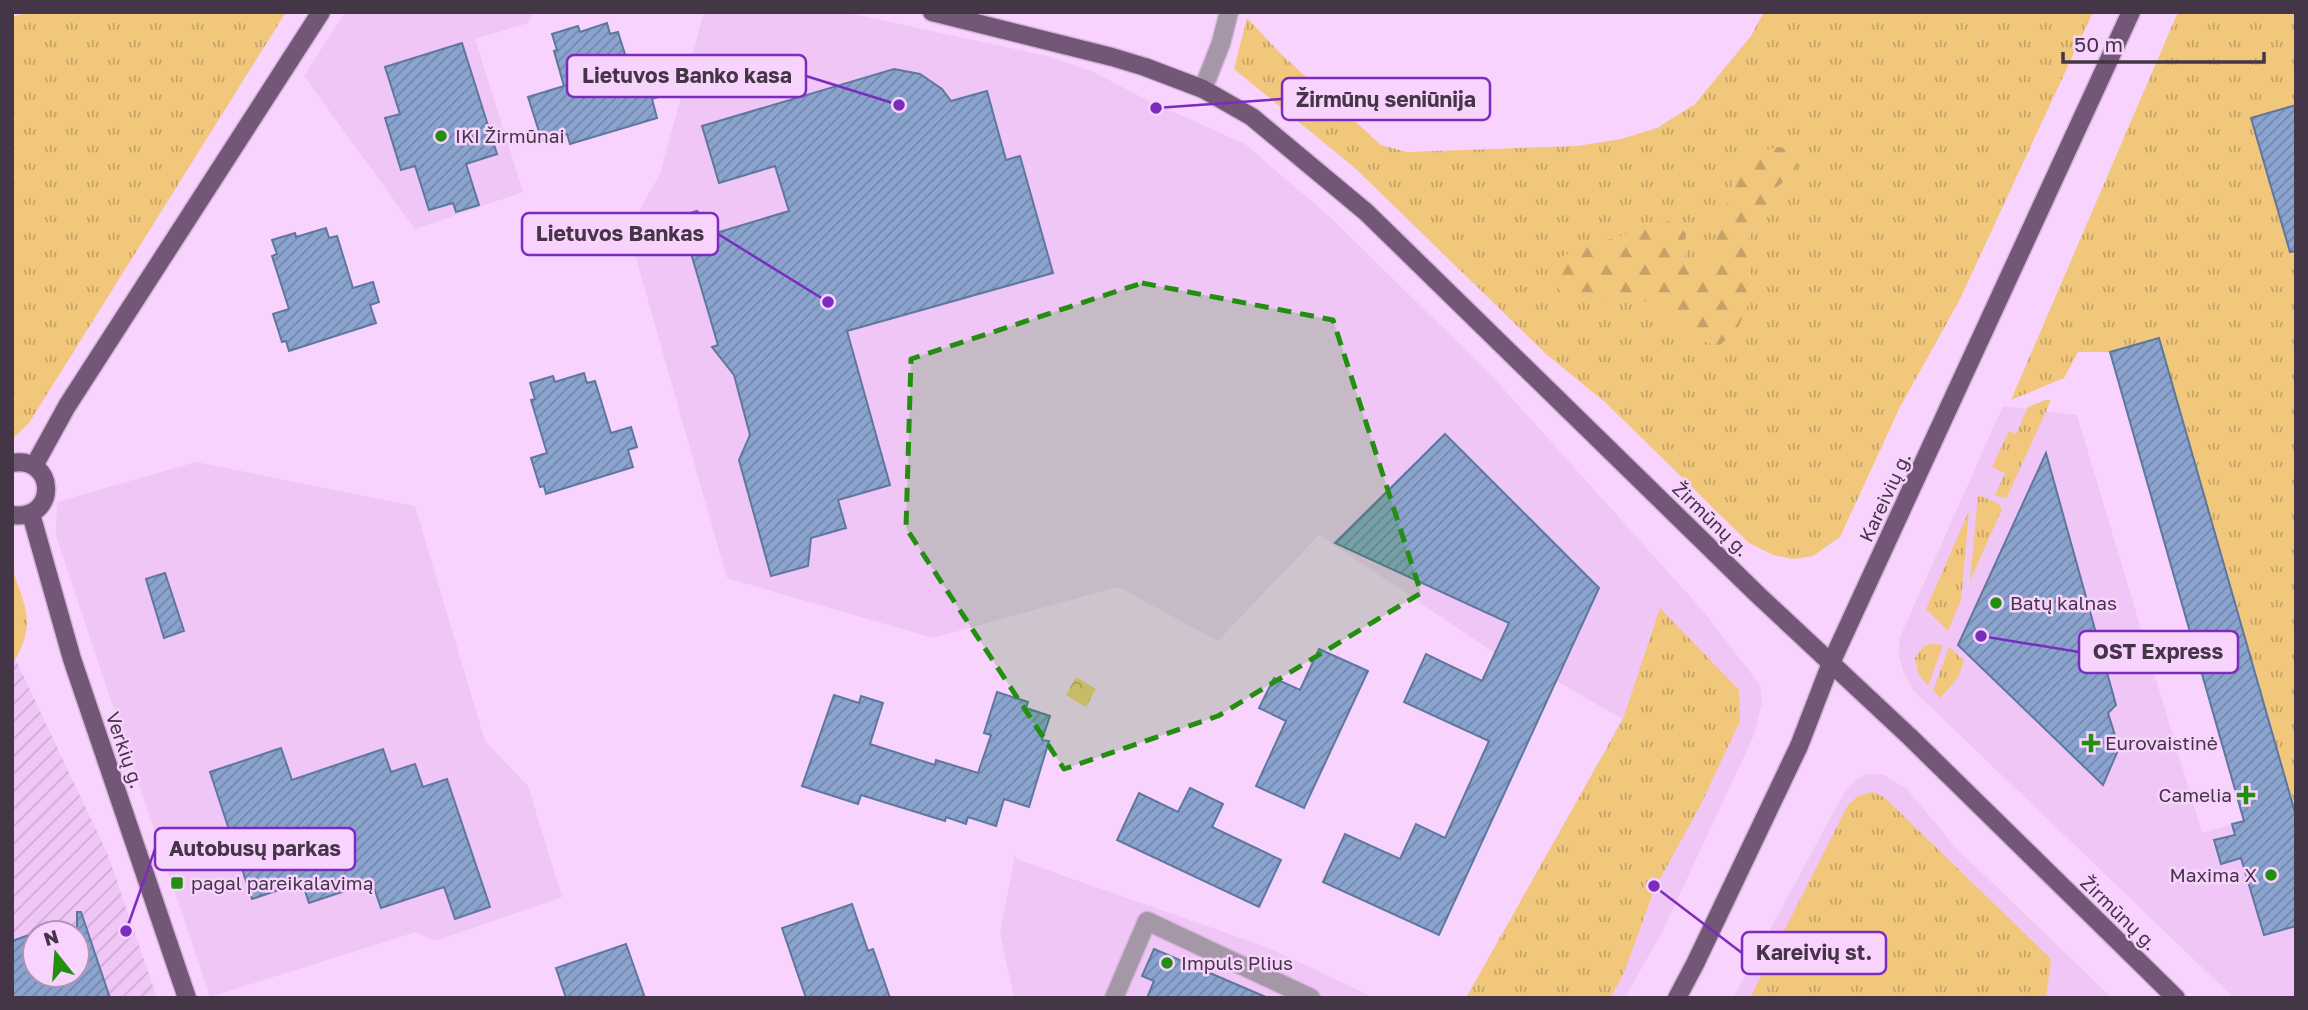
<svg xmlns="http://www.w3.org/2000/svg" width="2308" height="1010" font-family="'Golos Text',sans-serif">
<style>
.built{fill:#efc6f6}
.industrial{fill:url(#industrial-furrows);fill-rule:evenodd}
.grass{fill:url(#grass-tufts);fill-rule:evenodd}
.forest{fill:url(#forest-firs)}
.park{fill:url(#park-crowns)}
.building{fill:url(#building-hatch);stroke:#5f779f;stroke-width:2}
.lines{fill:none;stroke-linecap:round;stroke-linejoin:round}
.minor-casing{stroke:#d4b4d9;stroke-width:21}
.major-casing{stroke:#d4b4d9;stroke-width:21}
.minor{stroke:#a596a8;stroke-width:18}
.major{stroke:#725777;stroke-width:18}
.marked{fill:#248e10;fill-opacity:0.2;stroke:#248e10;stroke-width:5;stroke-dasharray:14 9;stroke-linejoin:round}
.poi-dot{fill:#248e10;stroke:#f8d3fe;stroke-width:2.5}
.labels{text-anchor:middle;stroke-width:5;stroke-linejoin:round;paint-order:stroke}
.poi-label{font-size:19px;fill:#453647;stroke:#f8d3fe;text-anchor:start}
.street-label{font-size:19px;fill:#453647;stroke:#f8d3fe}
.leader{fill:none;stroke:#7b2cbf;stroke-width:2.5}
.callout-dot{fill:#7b2cbf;stroke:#f8d3fe;stroke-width:2.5}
.callout{fill:#f8d3fe;stroke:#7b2cbf;stroke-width:2.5}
.callout-label{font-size:21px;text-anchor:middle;font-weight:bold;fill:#453647}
</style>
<defs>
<pattern id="industrial-furrows" width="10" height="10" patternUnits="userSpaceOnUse" patternTransform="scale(1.75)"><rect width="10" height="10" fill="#efc6f6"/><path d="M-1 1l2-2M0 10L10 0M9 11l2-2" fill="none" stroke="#ceabd4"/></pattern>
<pattern id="grass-tufts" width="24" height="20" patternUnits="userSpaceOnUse" patternTransform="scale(1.75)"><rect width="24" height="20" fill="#f1c77c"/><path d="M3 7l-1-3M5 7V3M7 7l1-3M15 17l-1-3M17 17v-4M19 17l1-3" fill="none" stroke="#c5a267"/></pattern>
<pattern id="forest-firs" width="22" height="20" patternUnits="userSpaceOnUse" patternTransform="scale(1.75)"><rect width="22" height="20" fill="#f1c77c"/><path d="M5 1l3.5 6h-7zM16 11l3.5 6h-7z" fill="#c5a267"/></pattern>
<pattern id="park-crowns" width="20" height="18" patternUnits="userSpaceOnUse" patternTransform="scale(1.75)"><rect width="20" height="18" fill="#f1c77c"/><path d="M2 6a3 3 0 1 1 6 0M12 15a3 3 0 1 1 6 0" fill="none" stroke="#c5a267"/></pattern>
<pattern id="building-hatch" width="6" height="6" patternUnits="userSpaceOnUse" patternTransform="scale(1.75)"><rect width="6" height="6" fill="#8ba4cf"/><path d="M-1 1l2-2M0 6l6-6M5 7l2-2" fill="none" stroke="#7386aa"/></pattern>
</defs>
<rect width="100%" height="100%" fill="#f8d3fe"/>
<g class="built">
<polygon points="345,12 533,12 528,23 475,39 523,192 415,229 304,76"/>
<polygon points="704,12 844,12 1047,56 1093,72 1151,102 1245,144 1330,217 1491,375 1704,612 1760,685 1762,703 1754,735 1664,928 1625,998 1466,998 1566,823 1622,719 1557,681 1495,653 1319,535 1218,641 1118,587 933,638 727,578 628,230 660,174"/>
<polygon points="2003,406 2077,415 2202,833 2296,806 2296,998 2234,998 1913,690 1904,673 1899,656 1900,637"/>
<polygon points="196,462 415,506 485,741 528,786 562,897 435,941 416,932 210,997 56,536 57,502"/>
<polygon points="1867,774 1884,775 1907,789 1957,849 2112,998 1733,998 1844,793 1855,781"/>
<polygon points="1015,855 1019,860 1269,948 1375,998 1014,998 1000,933"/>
</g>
<path class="industrial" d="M 12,652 L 108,855 L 157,998 L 12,998 ZM 35,933 L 77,933 L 77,975 L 35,975 Z"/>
<g class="grass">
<polygon points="30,12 286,12 29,423 12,439 12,17"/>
<path d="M 1764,12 L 2093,12 L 1959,301 L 1900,407 L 1840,537 L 1813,556 L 1793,559 L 1773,555 L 1749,543 L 1606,403 L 1546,354 L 1355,168 L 1234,69 L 1247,18 L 1282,55 L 1381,145 L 1407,152 L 1577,146 L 1621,139 L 1657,128 L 1695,104 L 1751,36 ZM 1741,156 L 1794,174 L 1777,187 L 1745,244 L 1753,293 L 1719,346 L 1676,332 L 1658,302 L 1686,233 L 1684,263 L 1699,269 L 1711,254 Z"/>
<polygon points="2178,12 2296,12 2296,753 2293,754 2296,765 2296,806 2293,807 2158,338 2110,352 2078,352 2064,378 2011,400"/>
<polygon points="2045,400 2051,400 2007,497 2002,498 1995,495 2005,473 1992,467 2009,431 2016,434 2028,407"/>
<polygon points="1978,495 1999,504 2002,509 1970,581"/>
<polygon points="1969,511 1961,600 1948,631 1926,609"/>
<path d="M 12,567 C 24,606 37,622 15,660 L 12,652 Z"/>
<polygon points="1660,608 1739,690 1740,721 1700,806 1655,888 1623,975 1610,998 1466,998 1623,719"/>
<polygon points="1932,644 1943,645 1928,686 1918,673 1915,658 1924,646"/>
<polygon points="1949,647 1964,661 1958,678 1940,698 1933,691"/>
<polygon points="1872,792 1884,797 2051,959 2046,998 2012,998 2011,996 2005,998 1750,998 1848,805 1858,796"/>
</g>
<polygon class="forest" points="1778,147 1793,150 1798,164 1794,174 1777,187 1745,244 1753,293 1737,330 1719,346 1676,332 1658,302 1565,297 1554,284 1554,261 1575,250 1669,221 1686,233 1684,263 1699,268 1711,254 1741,156"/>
<polygon class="park" points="1076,677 1096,689 1086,707 1066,695"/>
<g class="building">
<polygon points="607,23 610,34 618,32 634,83 655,77 661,96 652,99 657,118 570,144 567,134 542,141 528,97 564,86 554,51 557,50 552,34 578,26 580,32"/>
<polygon points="462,43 497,154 466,164 479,205 456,212 453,203 429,210 415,166 401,170 385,118 400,114 385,67"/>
<polygon points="894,69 920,74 942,89 951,101 987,91 1006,160 1020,156 1053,273 847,331 890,485 838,500 846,528 811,538 808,566 771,576 739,460 750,435 734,375 712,347 718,345 680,216 697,211 716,233 789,211 775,166 719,183 702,126"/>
<polygon points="2296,105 2296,251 2290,252 2251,118"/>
<polygon points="326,228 329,238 337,236 353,288 373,282 379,302 370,305 376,323 289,351 286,341 282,342 273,314 289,309 272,256 277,254 272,240 295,233 296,237"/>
<polygon points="2159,338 2296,816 2296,926 2264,935 2241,858 2221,864 2214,840 2235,835 2232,824 2244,821 2110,352"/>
<polygon points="584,373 587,383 595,381 611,433 631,427 637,447 628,450 633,467 546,494 544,486 540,487 531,458 547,453 531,400 535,399 530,383 553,376 555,382"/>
<polygon points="1445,434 1599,588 1439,935 1323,882 1345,834 1400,859 1416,824 1445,838 1489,741 1404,702 1426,654 1482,681 1509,623 1335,543"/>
<polygon points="2046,453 2116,705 2108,713 2119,748 2103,785 1958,645"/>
<polygon points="165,573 184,631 164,638 146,579"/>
<polygon points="1319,649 1368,671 1304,808 1256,786 1286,721 1259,708 1274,678 1300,690"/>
<polygon points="997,692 1028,702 1026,708 1050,716 1042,740 1049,741 1029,807 1004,799 996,826 968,817 966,824 946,817 945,821 861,795 858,804 802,786 834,695 859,703 861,696 883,703 870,744 935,765 936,760 978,773 991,735 984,733"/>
<polygon points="281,748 292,780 383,749 391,772 415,764 423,787 447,779 490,907 455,919 444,887 381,908 372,882 309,903 302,882 252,899 210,772"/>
<polygon points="1190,788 1223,804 1212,827 1281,860 1259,907 1117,840 1139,793 1178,812"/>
<polygon points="852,904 868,951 873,949 890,998 806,998 782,928"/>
<polygon points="77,912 81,912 110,998 12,998 12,941 35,933 35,975 77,975"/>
<polygon points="626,944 645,998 566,998 556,968"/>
<polygon points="1154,949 1268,998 1147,998 1154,981 1142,976"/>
</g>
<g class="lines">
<defs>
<g id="minor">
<polyline points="1203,89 1221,43 1229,12"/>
<polyline points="1114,998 1147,921 1311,998"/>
</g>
<g id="major">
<polyline points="932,12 1112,57 1145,67 1203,89 1252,117 1366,212 1757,594 1910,737 2176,998"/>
<path d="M 12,463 C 56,455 59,521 12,515"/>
<polyline points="34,466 67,406 321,12"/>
<polyline points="31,514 72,659 187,998"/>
<polyline points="1677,998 1695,964 1799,746 1831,663 2131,12"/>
</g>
</defs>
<use href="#minor" class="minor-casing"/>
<use href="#major" class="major-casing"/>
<use href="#minor" class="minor"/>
<use href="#major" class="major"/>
</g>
<path class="marked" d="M 1142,283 L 1333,320 L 1421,593 L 1218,716 L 1064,769 L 906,528 L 911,359 Z"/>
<g class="poi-dot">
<circle cx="441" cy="136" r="7"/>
<circle cx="1996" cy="603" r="7"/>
<path d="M2087.5 732.5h7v7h7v7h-7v7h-7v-7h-7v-7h7z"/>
<path d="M2242.5 784.5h7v7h7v7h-7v7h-7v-7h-7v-7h7z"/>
<circle cx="2271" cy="875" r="7"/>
<rect x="170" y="876" width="14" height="14" rx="3.5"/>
<circle cx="1167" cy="963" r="7"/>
</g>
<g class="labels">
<g class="poi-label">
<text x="455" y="143">IKI Žirmūnai</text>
<text x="2010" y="610">Batų kalnas</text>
<text x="2105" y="750">Eurovaistinė</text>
<text x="2232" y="802" text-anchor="end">Camelia</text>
<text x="2257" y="882" text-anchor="end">Maxima X</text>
<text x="191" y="890">pagal pareikalavimą</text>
<text x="1181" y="970">Impuls Plius</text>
</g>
<g class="street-label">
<text transform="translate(1885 497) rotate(-65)" y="7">Kareivių g.</text>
<text transform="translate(1711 519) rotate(44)" y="7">Žirmūnų g.</text>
<text transform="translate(125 750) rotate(71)" y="7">Verkių g.</text>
<text transform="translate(2119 913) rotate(44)" y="7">Žirmūnų g.</text>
</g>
</g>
<path class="leader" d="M899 105L806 76M1156 108L1282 99M828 302L718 234M1981 636L2079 652M126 931L155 849M1654 886L1742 953"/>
<g class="callout-dot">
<circle cx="899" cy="105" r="7"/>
<circle cx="1156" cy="108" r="7"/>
<circle cx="828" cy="302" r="7"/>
<circle cx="1981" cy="636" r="7"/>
<circle cx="126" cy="931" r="7"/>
<circle cx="1654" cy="886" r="7"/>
</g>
<g class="callout">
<rect x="567" y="55" width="239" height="42" rx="7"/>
<rect x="1282" y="78" width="208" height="42" rx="7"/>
<rect x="522" y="213" width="196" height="42" rx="7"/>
<rect x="2079" y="631" width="159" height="42" rx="7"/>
<rect x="155" y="828" width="200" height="42" rx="7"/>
<rect x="1742" y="932" width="144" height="42" rx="7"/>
</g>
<g class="callout-label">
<text x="687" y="83">Lietuvos Banko kasa</text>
<text x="1386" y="107">Žirmūnų seniūnija</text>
<text x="620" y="241">Lietuvos Bankas</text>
<text x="2158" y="659">OST Express</text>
<text x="255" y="856">Autobusų parkas</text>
<text x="1814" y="960">Kareivių st.</text>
</g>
<rect width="2308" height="1010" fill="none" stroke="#453647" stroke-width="28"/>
<g transform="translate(56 954) rotate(343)"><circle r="33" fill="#f8d3fe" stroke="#b094b5" stroke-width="2"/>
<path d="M0-5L12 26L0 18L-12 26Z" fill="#248e10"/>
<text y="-10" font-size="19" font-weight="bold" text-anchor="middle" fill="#453647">N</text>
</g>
<path d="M2063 52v10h201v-10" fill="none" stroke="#453647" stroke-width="3.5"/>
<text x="2074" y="52" font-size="21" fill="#453647" stroke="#f8d3fe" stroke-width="5" paint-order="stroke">50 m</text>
</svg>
